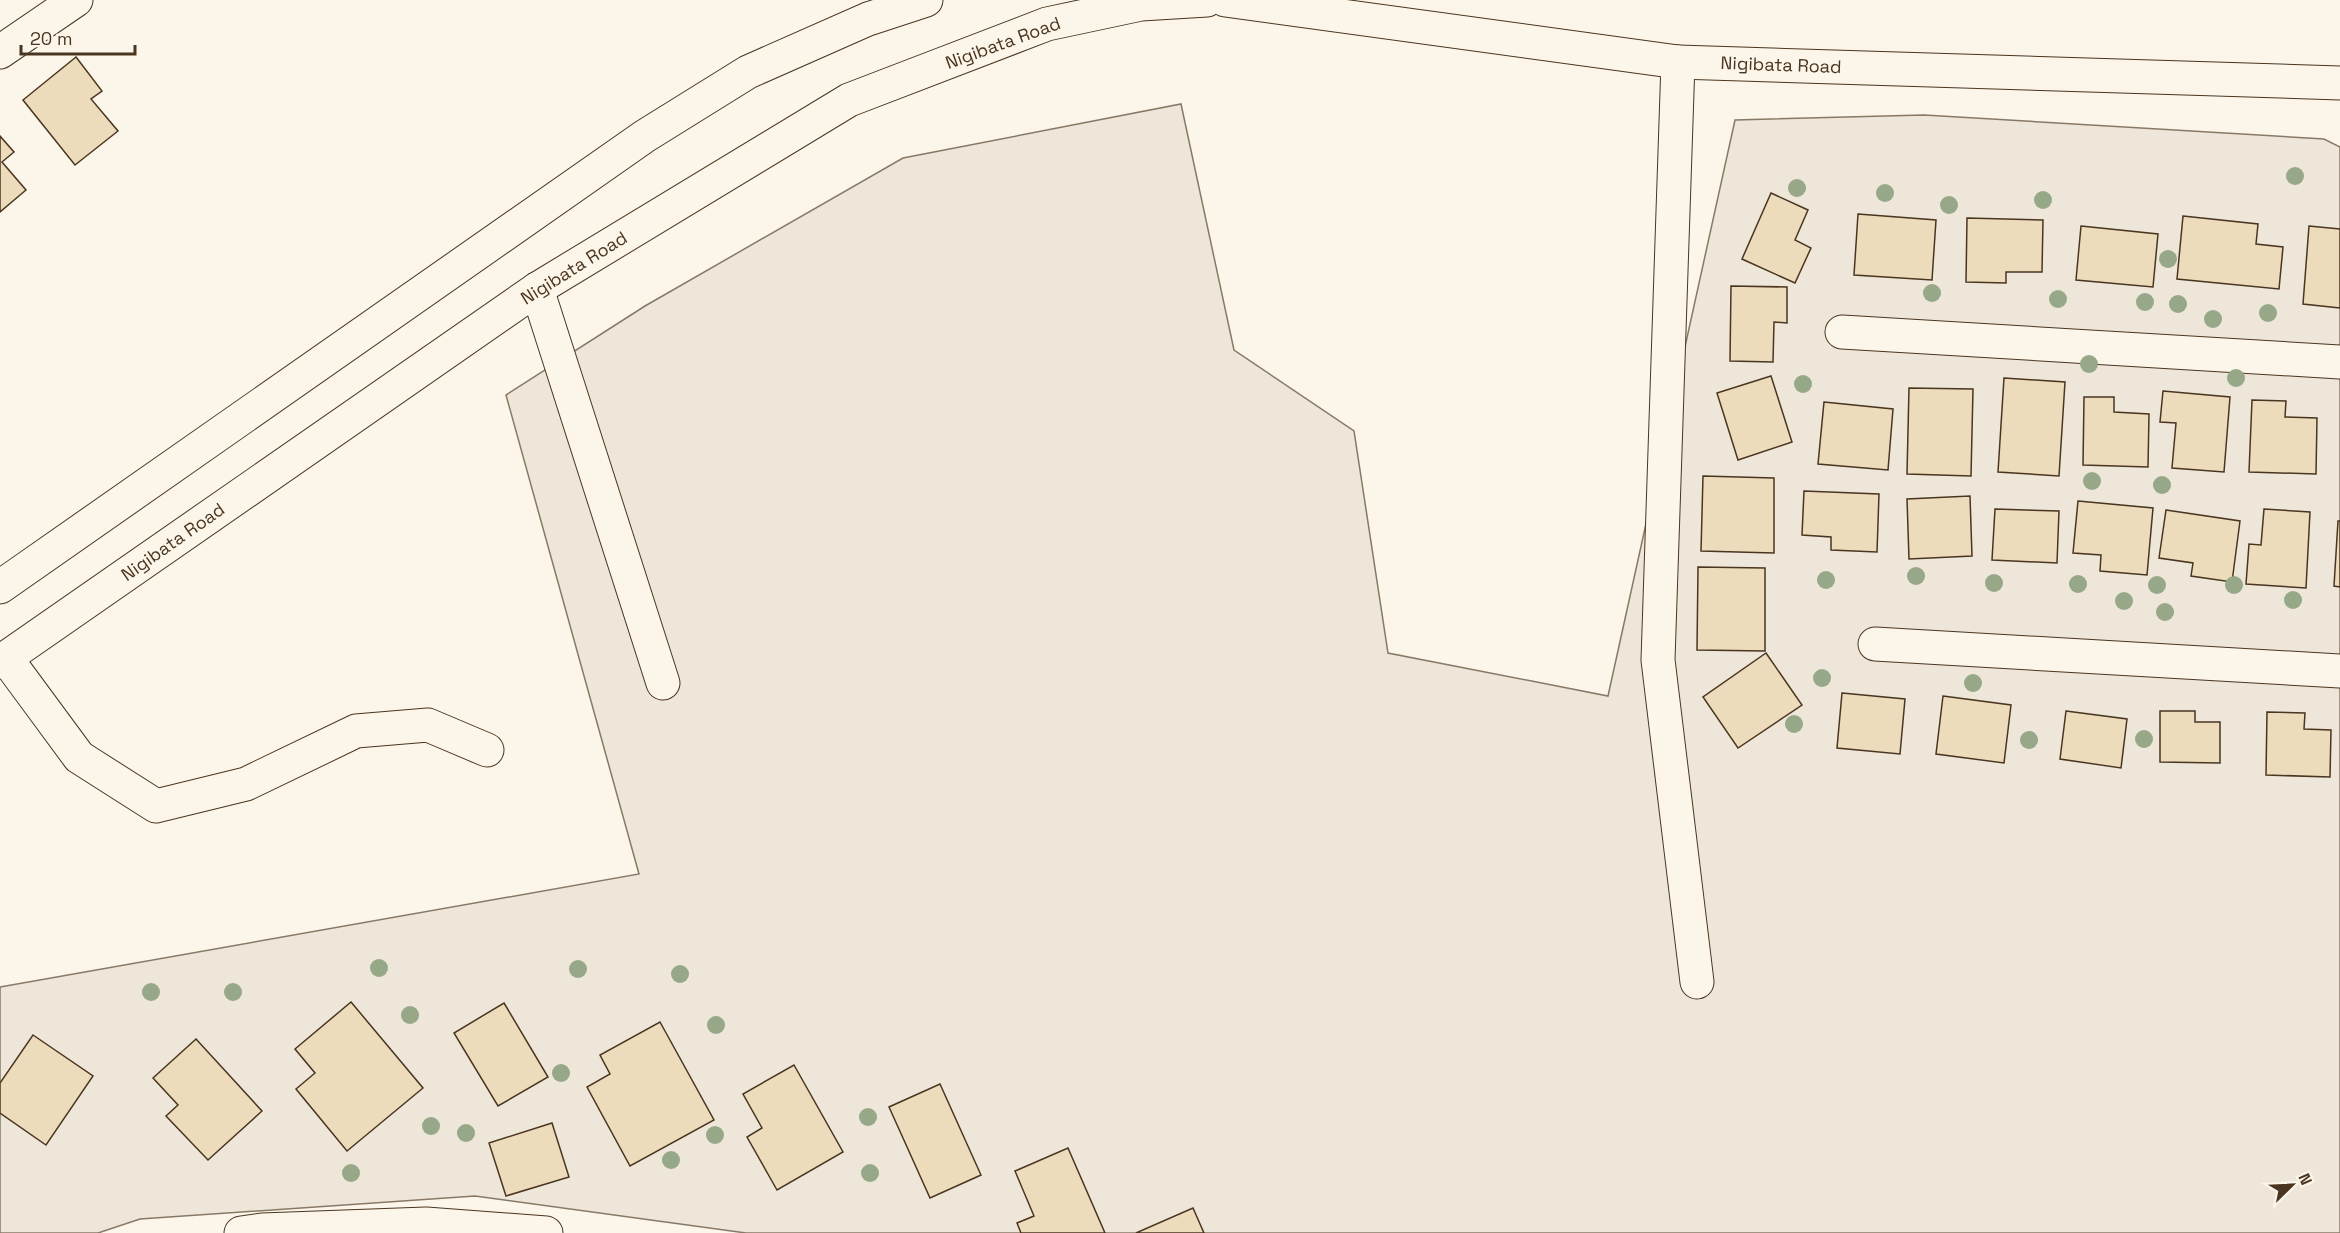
<svg xmlns="http://www.w3.org/2000/svg" width="2340" height="1233" font-family="'Space Grotesk',sans-serif">
<style>
.green{fill:#ede6d9;stroke:#887966;stroke-width:1.5}
.building{fill:#ecdcbc;stroke:#4a3520;stroke-width:1.5}
.lines{fill:none;stroke-linecap:round;stroke-linejoin:round}
.minor-casing{stroke:#4a3520;stroke-width:35}
.minor{stroke:#fbf6e9;stroke-width:33}
.tree{fill:#96a887}
.labels{text-anchor:middle;stroke-width:4.5;stroke-linejoin:round;paint-order:stroke}
.street-label{font-size:18px;fill:#4a3520;stroke:#fbf6e9}
</style>
<rect width="100%" height="100%" fill="#fbf6e9"/>
<polygon class="green" points="1181,104 1234,350 1354,431 1388,653 1608,696 1735,120 1924,115 2324,139 2340,147 2340,1233 746,1233 475,1196 140,1219 98,1233 0,1233 0,987 639,874 506,395 645,306 903,158"/>
<g class="building">
<polygon points="76,57 102,91 91,99 118,131 75,165 23,100"/>
<polygon points="0,136 14,152 2,162 26,190 0,212"/>
<polygon points="1771,193 1808,210 1795,240 1811,248 1795,283 1742,259"/>
<polygon points="1858,214 1936,220 1932,280 1854,275"/>
<polygon points="2183,216 2258,224 2256,244 2283,247 2279,289 2177,279"/>
<polygon points="1967,218 2043,220 2042,272 2006,272 2006,283 1966,282"/>
<polygon points="2081,226 2158,234 2153,287 2076,280"/>
<polygon points="2309,226 2340,229 2340,308 2303,304"/>
<polygon points="1731,286 1787,287 1787,323 1774,322 1773,362 1730,361"/>
<polygon points="1771,376 1792,442 1738,460 1717,393"/>
<polygon points="2004,378 2065,382 2059,476 1998,472"/>
<polygon points="1909,388 1973,389 1971,476 1907,474"/>
<polygon points="2163,391 2230,397 2224,472 2172,468 2176,423 2160,422"/>
<polygon points="2084,397 2114,397 2114,412 2149,414 2148,467 2083,465"/>
<polygon points="2252,400 2286,401 2285,417 2317,418 2316,474 2249,472"/>
<polygon points="1824,402 1893,409 1888,470 1818,464"/>
<polygon points="1703,476 1774,478 1774,553 1701,551"/>
<polygon points="1804,491 1879,494 1877,552 1831,550 1831,537 1802,535"/>
<polygon points="1970,496 1972,556 1909,559 1907,499"/>
<polygon points="2078,501 2153,508 2147,575 2100,571 2101,555 2073,553"/>
<polygon points="1995,509 2059,511 2057,563 1992,560"/>
<polygon points="2264,509 2310,512 2306,588 2246,584 2249,544 2261,545"/>
<polygon points="2166,510 2240,521 2232,582 2191,576 2193,563 2159,558"/>
<polygon points="2338,521 2340,521 2340,587 2334,586"/>
<polygon points="1698,567 1765,568 1765,651 1697,650"/>
<polygon points="1766,653 1802,705 1738,748 1703,697"/>
<polygon points="1842,693 1905,699 1900,754 1837,748"/>
<polygon points="1943,696 2011,705 2004,763 1936,754"/>
<polygon points="2066,711 2127,719 2121,768 2060,759"/>
<polygon points="2160,711 2195,711 2195,722 2220,722 2220,763 2160,762"/>
<polygon points="2267,712 2305,713 2304,729 2331,730 2330,777 2266,775"/>
<polygon points="351,1002 423,1088 347,1151 296,1089 315,1073 295,1049"/>
<polygon points="504,1003 548,1077 498,1106 454,1033"/>
<polygon points="660,1022 714,1120 630,1166 587,1087 610,1074 600,1055"/>
<polygon points="33,1035 93,1076 46,1145 0,1113 0,1083"/>
<polygon points="196,1039 262,1111 208,1160 166,1116 178,1105 153,1078"/>
<polygon points="794,1065 843,1152 777,1190 747,1137 762,1128 743,1094"/>
<polygon points="940,1084 981,1175 930,1198 889,1107"/>
<polygon points="552,1123 569,1177 506,1196 489,1143"/>
<polygon points="1068,1148 1105,1233 1021,1233 1017,1223 1034,1216 1015,1171"/>
<polygon points="1193,1208 1204,1233 1136,1233"/>
</g>
<g class="lines">
<defs>
<g id="minor">
<polyline points="1225,0 1678,62 2340,83"/>
<polyline points="0,52 76,0"/>
<polyline points="1678,62 1658,660 1697,982"/>
<polyline points="537,289 663,683"/>
<polyline points="1842,332 2340,362"/>
<polyline points="0,587 645,136 748,72 868,19 926,0"/>
<polyline points="1875,644 2340,671"/>
<polyline points="6,658 79,757 156,806 246,784 356,731 428,725 487,750"/>
<polyline points="0,662 537,289 849,100 1047,24 1141,4 1207,0"/>
<polyline points="241,1233 262,1230 426,1224 546,1233"/>
</g>
</defs>
<use href="#minor" class="minor-casing"/>
<use href="#minor" class="minor"/>
</g>
<g class="tree">
<circle cx="2295" cy="176" r="9"/>
<circle cx="1797" cy="188" r="9"/>
<circle cx="1885" cy="193" r="9"/>
<circle cx="2043" cy="200" r="9"/>
<circle cx="1949" cy="205" r="9"/>
<circle cx="2168" cy="259" r="9"/>
<circle cx="1932" cy="293" r="9"/>
<circle cx="2058" cy="299" r="9"/>
<circle cx="2145" cy="302" r="9"/>
<circle cx="2178" cy="304" r="9"/>
<circle cx="2268" cy="313" r="9"/>
<circle cx="2213" cy="319" r="9"/>
<circle cx="2089" cy="364" r="9"/>
<circle cx="2236" cy="378" r="9"/>
<circle cx="1803" cy="384" r="9"/>
<circle cx="2092" cy="481" r="9"/>
<circle cx="2162" cy="485" r="9"/>
<circle cx="1916" cy="576" r="9"/>
<circle cx="1826" cy="580" r="9"/>
<circle cx="1994" cy="583" r="9"/>
<circle cx="2078" cy="584" r="9"/>
<circle cx="2157" cy="585" r="9"/>
<circle cx="2234" cy="585" r="9"/>
<circle cx="2293" cy="600" r="9"/>
<circle cx="2124" cy="601" r="9"/>
<circle cx="2165" cy="612" r="9"/>
<circle cx="1822" cy="678" r="9"/>
<circle cx="1973" cy="683" r="9"/>
<circle cx="1794" cy="724" r="9"/>
<circle cx="2144" cy="739" r="9"/>
<circle cx="2029" cy="740" r="9"/>
<circle cx="379" cy="968" r="9"/>
<circle cx="578" cy="969" r="9"/>
<circle cx="680" cy="974" r="9"/>
<circle cx="151" cy="992" r="9"/>
<circle cx="233" cy="992" r="9"/>
<circle cx="410" cy="1015" r="9"/>
<circle cx="716" cy="1025" r="9"/>
<circle cx="561" cy="1073" r="9"/>
<circle cx="868" cy="1117" r="9"/>
<circle cx="431" cy="1126" r="9"/>
<circle cx="466" cy="1133" r="9"/>
<circle cx="715" cy="1135" r="9"/>
<circle cx="671" cy="1160" r="9"/>
<circle cx="351" cy="1173" r="9"/>
<circle cx="870" cy="1173" r="9"/>
</g>
<g class="labels">
<g class="street-label">
<text transform="translate(1003 43) rotate(-20)" y="6">Nigibata Road</text>
<text transform="translate(1781 65) rotate(2)" y="6">Nigibata Road</text>
<text transform="translate(574 268) rotate(-32)" y="6">Nigibata Road</text>
<text transform="translate(173 542) rotate(-35)" y="6">Nigibata Road</text>
</g>
</g>
<g transform="translate(2292 1185) rotate(66)" stroke="#fbf6e9" stroke-width="4.5" paint-order="stroke">
<path d="M0-4.5L10 22L0 15L-10 22Z" fill="#4a3520"/>
<text y="-9" font-size="16" font-weight="bold" text-anchor="middle" fill="#4a3520">N</text>
</g>
<path d="M21 45v9h114v-9" fill="none" stroke="#4a3520" stroke-width="3"/>
<text x="30" y="45" font-size="18" fill="#4a3520" stroke="#fbf6e9" stroke-width="4.5" paint-order="stroke">20 m</text>
</svg>
